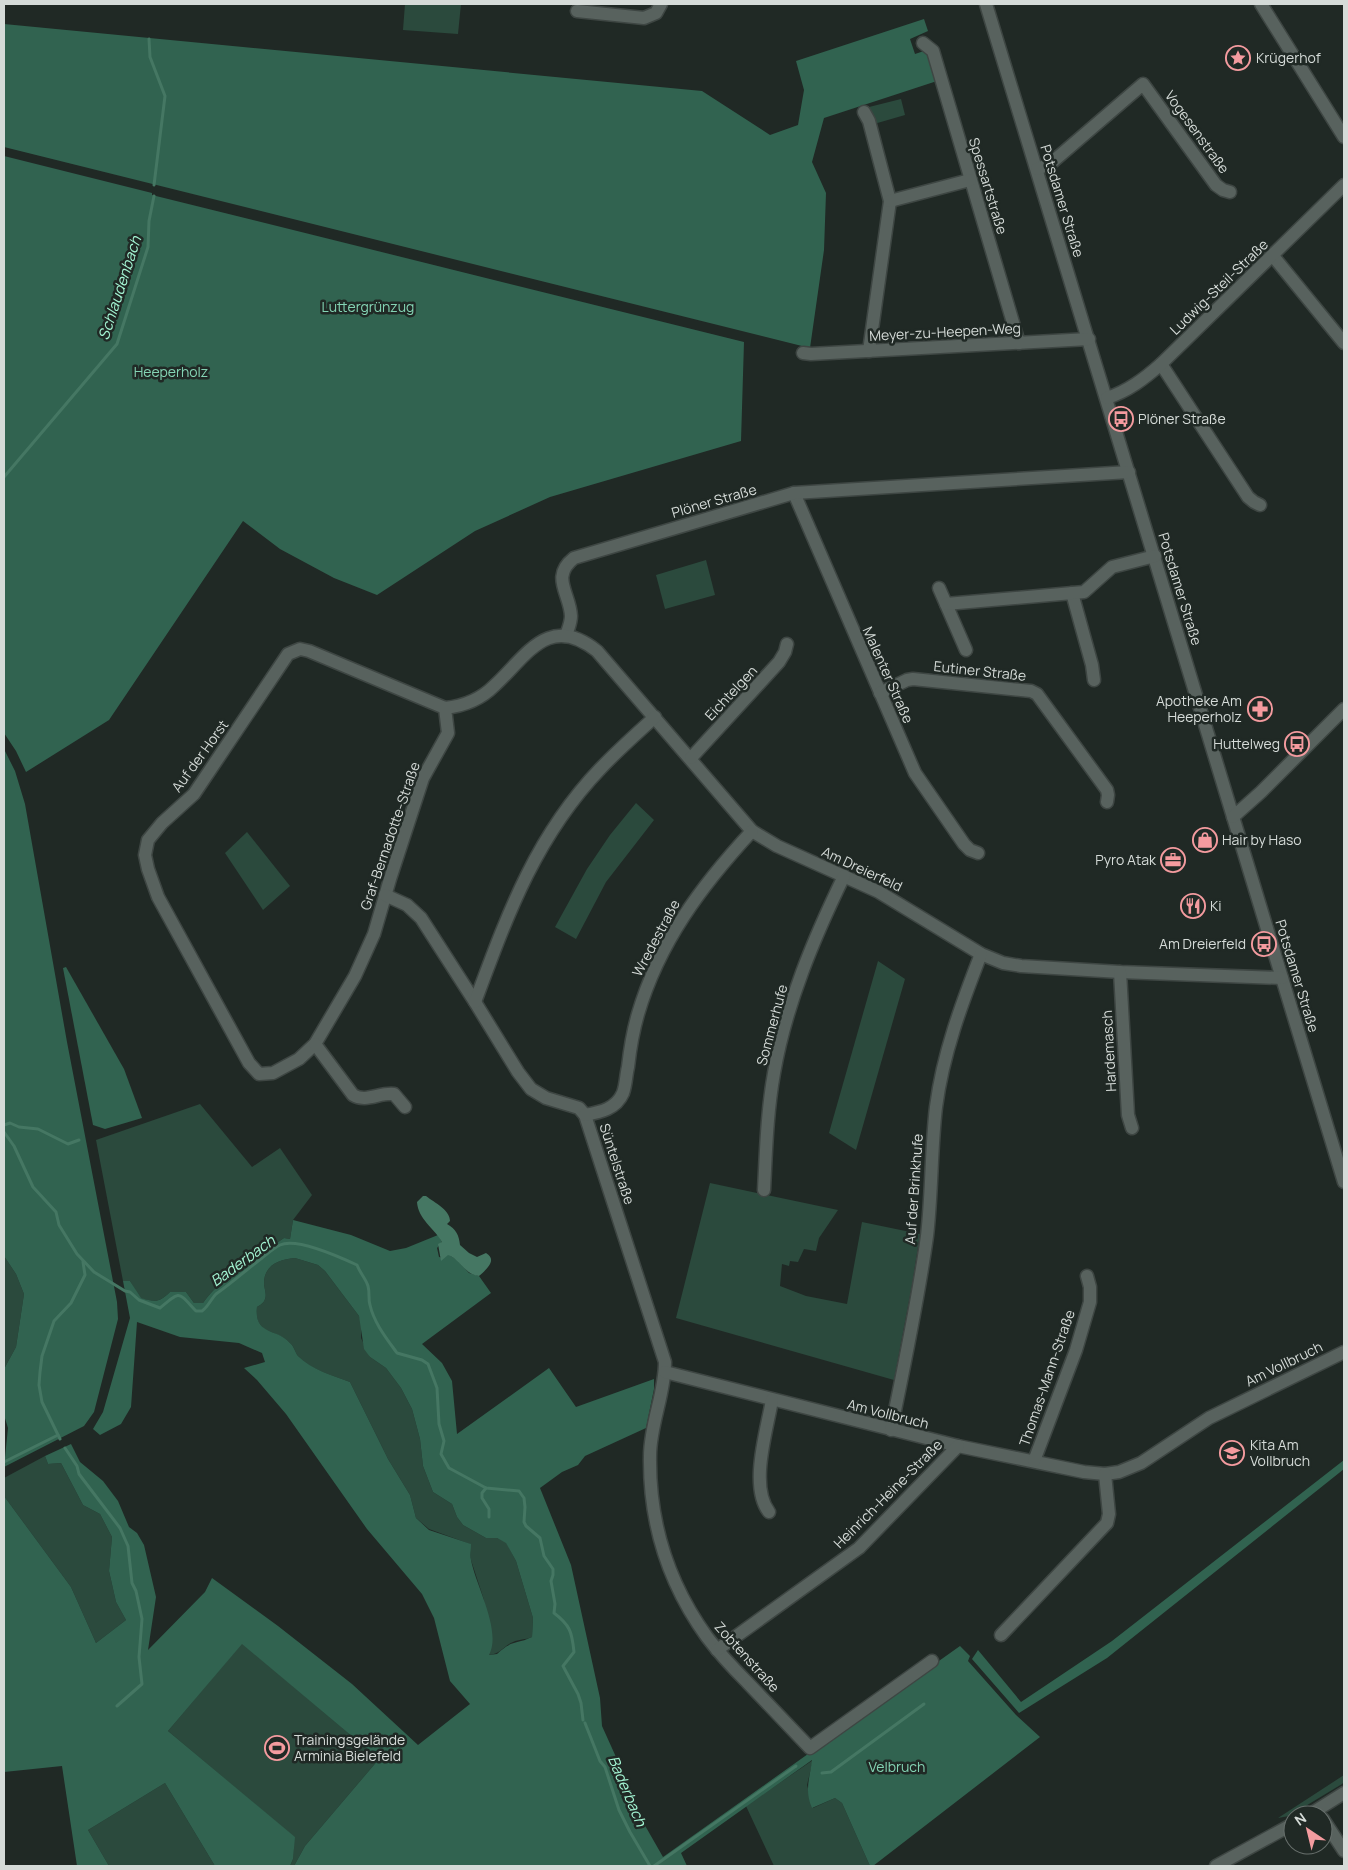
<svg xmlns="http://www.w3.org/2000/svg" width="1348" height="1870" font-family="Manrope,sans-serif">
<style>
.green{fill:#2b4a3d}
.forest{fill:#316350;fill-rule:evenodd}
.water{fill:#457763}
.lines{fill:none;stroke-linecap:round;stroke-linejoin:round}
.stream{stroke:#457763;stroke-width:3}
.minor-casing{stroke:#3e4643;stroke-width:15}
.minor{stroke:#58625e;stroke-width:12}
.labels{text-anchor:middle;stroke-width:5;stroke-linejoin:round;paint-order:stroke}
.poi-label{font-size:14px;fill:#d5dbd8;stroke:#202925;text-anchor:start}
.street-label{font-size:14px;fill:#d5dbd8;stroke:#202925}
.park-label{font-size:14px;fill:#84d4b4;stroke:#202925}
.water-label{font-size:15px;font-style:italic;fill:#a4f6d4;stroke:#202925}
</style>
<rect width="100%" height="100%" fill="#202925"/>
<g class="green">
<polygon points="405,4 461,4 458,34 403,30"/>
<polygon points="901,99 905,115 874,124 869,107"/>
<polygon points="706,560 715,595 665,609 656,575"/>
<polygon points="636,803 654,820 606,882 576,939 555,927 587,869 610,835"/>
<polygon points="247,832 290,886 263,910 225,853"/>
<polygon points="878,961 905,979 856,1150 829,1133"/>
<path d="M 200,1104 L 252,1167 L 280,1148 L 312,1195 L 293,1220 L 290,1239 L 284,1238 C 256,1257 223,1275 203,1303 L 194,1303 L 186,1292 L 170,1292 C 159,1303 155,1302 140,1298 L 130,1281 L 123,1281 L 96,1140 Z"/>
<polygon points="710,1183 838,1210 819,1238 816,1251 804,1249 798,1262 790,1261 789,1266 782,1264 780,1286 806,1296 847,1304 862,1222 920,1234 912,1285 894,1380 676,1318"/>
<polygon points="4,1256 16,1274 24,1294 16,1347 4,1369"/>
<path d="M 295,1258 L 318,1265 L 325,1271 L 359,1316 L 361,1321 L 361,1338 L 370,1357 L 386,1368 L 401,1388 L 412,1409 L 420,1439 L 423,1466 L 433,1492 L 452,1504 L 457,1517 L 463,1525 L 486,1538 L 497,1538 L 506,1542 L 516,1561 L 533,1618 L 532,1637 C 525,1640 519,1639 513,1642 C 502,1647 501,1654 488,1655 L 484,1600 L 471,1560 L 470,1544 L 429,1529 L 416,1518 L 410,1495 L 388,1459 L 350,1382 C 332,1375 311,1370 298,1356 C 295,1352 294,1346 290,1343 C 276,1328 254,1336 257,1307 C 260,1305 264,1303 265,1299 C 267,1294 264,1288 264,1283 C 264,1265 280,1259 295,1258 Z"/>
<polygon points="45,1456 48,1464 61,1463 83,1505 100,1514 112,1537 109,1571 116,1602 126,1620 96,1643 71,1587 4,1496 4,1478"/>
<polygon points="242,1643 379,1759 305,1846 294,1866 290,1866 293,1859 294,1837 168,1731"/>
<polygon points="813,1760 807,1785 813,1808 835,1798 842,1803 870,1866 774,1866 746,1806"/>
<polygon points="1344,1775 1344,1782 1342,1784 1289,1816 1278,1818"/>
<polygon points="165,1783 215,1866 109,1866 88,1830"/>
</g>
<g class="forest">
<polygon points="924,19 928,31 910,39 915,54 927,50 937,81 824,118 812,162 826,193 824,250 810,348 4,147 4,24 702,91 770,135 798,125 804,90 796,61"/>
<polygon points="4,156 152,193 152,195 156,196 744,342 741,441 550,497 475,531 377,595 334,578 280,549 243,521 109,720 26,772 16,751 4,733"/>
<polygon points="4,749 15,771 25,804 67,1042 117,1302 118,1319 94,1412 84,1426 4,1467 8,1428 4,1415 4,1369 16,1347 24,1294 16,1274 4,1256"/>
<polygon points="66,967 124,1069 142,1118 105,1129 93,1125 63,968"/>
<path d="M 293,1220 L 351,1235 L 390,1251 L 406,1248 L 438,1235 L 442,1242 L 437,1248 L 439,1257 L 443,1258 L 448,1254 L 457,1260 L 469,1273 L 479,1276 L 491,1293 L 422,1344 L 442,1363 L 452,1381 L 457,1434 L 549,1368 L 576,1407 L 654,1379 L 654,1389 L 646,1428 L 585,1456 L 578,1465 L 562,1472 L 540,1488 L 571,1565 L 600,1698 L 602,1726 L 625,1777 L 639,1815 L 663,1857 L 960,1646 L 970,1656 L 968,1661 L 1016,1715 L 1040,1737 L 873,1866 L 870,1866 L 842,1803 L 835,1798 L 812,1808 C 804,1790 810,1778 812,1760 L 681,1853 L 687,1866 L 294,1866 L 305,1846 L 379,1759 L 242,1644 L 168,1731 L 295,1837 L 293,1859 L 290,1866 L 215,1866 L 165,1783 L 88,1830 L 109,1866 L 77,1866 L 62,1766 L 4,1772 L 4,1496 L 71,1587 L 96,1643 L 126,1620 L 116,1602 L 109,1571 L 112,1537 L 100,1514 L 83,1505 L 61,1463 L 48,1464 L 45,1456 L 71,1444 L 80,1462 L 103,1481 L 118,1501 L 129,1527 L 137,1533 L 144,1545 L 156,1597 L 148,1650 L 205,1592 L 212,1578 L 278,1626 L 352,1684 L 418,1745 L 470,1704 L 450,1681 L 434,1618 L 422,1594 L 367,1529 L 286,1414 L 257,1380 L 244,1368 L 265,1362 L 262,1353 L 239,1343 L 180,1337 L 137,1322 L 131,1407 L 121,1424 L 100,1435 L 93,1429 L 103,1412 L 130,1318 L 123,1281 L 130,1281 L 141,1298 C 155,1302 159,1303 170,1292 L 186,1292 L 194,1303 L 203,1303 C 223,1275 256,1257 284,1238 L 290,1239 ZM 295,1258 L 318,1265 L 325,1271 L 359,1316 L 364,1349 L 370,1357 L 386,1368 L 401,1388 L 412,1409 L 420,1439 L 423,1466 L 433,1492 L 452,1504 L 457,1517 L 463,1525 L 486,1538 L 497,1538 L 506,1543 L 516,1561 L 533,1618 L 532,1637 C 515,1645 513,1639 497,1654 L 489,1655 C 502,1631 476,1586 471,1560 C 470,1555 471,1550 471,1544 L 429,1530 L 416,1518 L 410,1495 L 388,1459 L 350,1382 C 332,1375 312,1370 298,1356 C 295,1352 294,1346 290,1343 C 277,1328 254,1336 257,1307 C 260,1305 264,1303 265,1299 C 267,1294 264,1288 264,1283 C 264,1265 280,1259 295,1258 Z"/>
<polygon points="1344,1460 1344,1469 1107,1658 1019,1713 972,1659 978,1650 1021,1702 1112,1641"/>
</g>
<path class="water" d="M 423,1196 L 426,1196 C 435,1203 450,1210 450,1221 L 447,1224 C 456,1229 459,1235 460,1245 L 469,1253 L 477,1257 L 486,1253 C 498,1260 486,1270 479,1276 C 465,1275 460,1259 448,1255 L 441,1261 L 438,1244 L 442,1242 C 434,1228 418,1219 417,1202 Z"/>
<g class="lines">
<g class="stream">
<polyline points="149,39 150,57 165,96 154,185"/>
<polyline points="4,477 117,344 148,247 149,221 154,196"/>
<polyline points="4,1125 10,1123 19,1127 38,1129 68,1144 79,1140"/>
<path d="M 4,1132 L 14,1146 L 33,1187 L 56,1212 L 59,1225 L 77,1254 L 94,1272 L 125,1291 L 130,1292 L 139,1300 L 160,1308 C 181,1290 178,1292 196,1311 L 202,1311 C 208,1307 211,1299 216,1294 C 232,1283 246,1270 262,1258 C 267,1254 274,1248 280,1245 C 297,1237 342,1258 357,1265 C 360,1273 366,1279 368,1286 C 370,1293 368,1299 370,1305 C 374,1323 387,1339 397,1353 L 422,1360 L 428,1364 L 437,1388 L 439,1424 L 444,1441 L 441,1454 L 449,1468 L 486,1488 L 519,1491 L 524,1498 L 525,1507 L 524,1522 L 526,1526 L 540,1538 L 544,1556 L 553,1569 L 553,1575 L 551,1581 L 555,1604 L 554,1613 C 570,1625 572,1632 574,1652 L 563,1666 L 578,1694 L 581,1703 L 583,1720"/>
<polyline points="60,1439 42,1402 39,1385 40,1372 42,1356 54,1321 71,1303 85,1275 83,1262"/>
<polyline points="65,1448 77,1466 79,1474 120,1528 128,1546 132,1583 136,1591 142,1619 139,1657 142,1684 117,1706"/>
<polyline points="4,1462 58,1435"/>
<polyline points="486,1488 482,1493 482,1498 489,1509 489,1517"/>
<polyline points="585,1723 600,1761 605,1767 619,1810 630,1832 650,1866"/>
<polyline points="822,1773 831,1772 924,1704"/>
<polyline points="654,1866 796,1766"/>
</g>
<defs>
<g id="minor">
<polyline points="986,4 1344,1182"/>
<polyline points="1261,4 1344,137"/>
<polyline points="577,11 644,18 656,13 661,4"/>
<polyline points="923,43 933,51 1019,343"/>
<polyline points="864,112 869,121 890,201 869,351"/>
<polyline points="1037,169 1050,164 1143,84 1216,185 1223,190 1230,192"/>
<polyline points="890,201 970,180"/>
<polyline points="1273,256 1344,343"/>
<polyline points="803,353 811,354 1089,339"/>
<polyline points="1161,364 1248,497 1254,502 1260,505"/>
<path d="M 1107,398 C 1128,391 1144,379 1161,364 L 1344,185"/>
<polyline points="794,493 915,773 964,844 970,850 978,853"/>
<polyline points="939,588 966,650"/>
<polyline points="1072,593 1092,665 1094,680"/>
<polyline points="946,604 1084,592 1112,567 1155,556"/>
<path d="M 566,636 C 568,629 571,623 571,616 C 570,593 550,577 574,558 L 794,493 L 1129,472"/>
<polyline points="880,693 907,680 913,679 1031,691 1037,694 1107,790 1108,795 1107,802"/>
<path d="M 445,708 L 309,651 L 300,649 L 288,654 L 194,794 L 162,823 L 148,840 L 145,855 L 148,869 L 158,897 L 249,1063 L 259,1074 L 273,1073 L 299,1059 L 315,1044 L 355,976 L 374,934 L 390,879 L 423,778 L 448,733 L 445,708 C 464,706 481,699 494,686 C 526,657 548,612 597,651 L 752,831 L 777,846 L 879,892 L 981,954 L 1003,963 L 1021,966 L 1120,972 L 1282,978"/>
<polyline points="691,758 779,662 785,652 787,644"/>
<polyline points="1233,817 1261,792 1344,709"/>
<path d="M 385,895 L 407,905 L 421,918 L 475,1002 L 518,1072 L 531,1089 L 546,1098 L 579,1108 L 585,1115 L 665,1362 C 665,1394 650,1424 650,1456 C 649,1522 668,1583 707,1637 C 719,1653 733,1668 747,1682 C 768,1704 789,1726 810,1748 L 932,1661"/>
<polyline points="1120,972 1128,1115 1132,1128"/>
<path d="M 475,1002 C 507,916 535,837 600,769 C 617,751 636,734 655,717"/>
<path d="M 315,1044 L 353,1095 C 366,1103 380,1092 394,1094 L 405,1107"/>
<path d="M 585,1115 C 601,1112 616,1109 623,1093 C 626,1085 626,1075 628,1067 C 630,1049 633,1031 638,1014 C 659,942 702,885 752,831"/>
<path d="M 764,1190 C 766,1151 767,1112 774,1073 C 786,1004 814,938 844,876"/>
<polyline points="665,1372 958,1446 1084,1472 1105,1474 1119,1472 1141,1463 1209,1418 1344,1352"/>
<path d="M 891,1430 C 904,1366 918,1301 927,1236 C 932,1193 931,1149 936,1107 C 943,1053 962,1003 981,954"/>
<polyline points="1034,1461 1076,1350 1090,1302 1090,1287 1087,1276"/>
<path d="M 769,1512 C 749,1486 767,1430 772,1400"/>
<polyline points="1001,1635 1107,1523 1109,1514 1105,1474"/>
<polyline points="717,1650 859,1548 958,1446"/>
<polyline points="1309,1815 1344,1793"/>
<polyline points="1323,1819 1344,1851"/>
<polyline points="1216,1866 1293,1824"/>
</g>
</defs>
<use href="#minor" class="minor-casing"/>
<use href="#minor" class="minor"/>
</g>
<defs>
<symbol id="sight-ring" viewBox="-11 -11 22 22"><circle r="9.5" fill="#202925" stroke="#f49b9f" stroke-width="1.5"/><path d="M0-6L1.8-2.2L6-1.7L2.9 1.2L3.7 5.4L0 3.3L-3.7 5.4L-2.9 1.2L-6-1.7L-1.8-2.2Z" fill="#f49b9f"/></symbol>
<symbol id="bus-ring" viewBox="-11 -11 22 22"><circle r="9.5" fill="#202925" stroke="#f49b9f" stroke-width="1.5"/><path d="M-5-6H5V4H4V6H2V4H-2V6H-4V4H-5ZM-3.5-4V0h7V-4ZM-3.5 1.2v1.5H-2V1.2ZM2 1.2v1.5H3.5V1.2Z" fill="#f49b9f"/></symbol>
<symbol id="pharmacy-ring" viewBox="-11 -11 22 22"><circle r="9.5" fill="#202925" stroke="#f49b9f" stroke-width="1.5"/><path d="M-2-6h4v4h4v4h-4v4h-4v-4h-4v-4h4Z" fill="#f49b9f"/></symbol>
<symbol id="shop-ring" viewBox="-11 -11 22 22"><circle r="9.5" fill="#202925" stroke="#f49b9f" stroke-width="1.5"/><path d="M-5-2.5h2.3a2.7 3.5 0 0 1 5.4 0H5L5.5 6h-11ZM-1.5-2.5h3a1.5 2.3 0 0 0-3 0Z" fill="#f49b9f"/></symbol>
<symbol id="office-ring" viewBox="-11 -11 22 22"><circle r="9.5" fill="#202925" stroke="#f49b9f" stroke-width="1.5"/><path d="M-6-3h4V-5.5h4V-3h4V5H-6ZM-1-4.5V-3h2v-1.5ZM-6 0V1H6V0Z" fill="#f49b9f"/></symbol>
<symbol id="restaurant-ring" viewBox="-11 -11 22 22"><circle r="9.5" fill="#202925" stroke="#f49b9f" stroke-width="1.5"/><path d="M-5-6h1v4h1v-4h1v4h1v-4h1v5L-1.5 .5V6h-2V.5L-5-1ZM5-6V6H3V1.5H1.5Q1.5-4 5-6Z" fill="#f49b9f"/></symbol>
<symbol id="school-ring" viewBox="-11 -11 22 22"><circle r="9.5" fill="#202925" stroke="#f49b9f" stroke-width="1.5"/><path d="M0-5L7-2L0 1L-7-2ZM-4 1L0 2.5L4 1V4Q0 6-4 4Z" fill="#f49b9f"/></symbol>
<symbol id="stadium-ring" viewBox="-11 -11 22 22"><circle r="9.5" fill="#202925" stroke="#f49b9f" stroke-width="1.5"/><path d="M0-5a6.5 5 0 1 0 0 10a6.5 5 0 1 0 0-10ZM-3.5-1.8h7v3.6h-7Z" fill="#f49b9f"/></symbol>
</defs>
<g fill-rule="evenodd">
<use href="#sight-ring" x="1224" y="44" width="28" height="28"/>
<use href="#bus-ring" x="1107" y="405" width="28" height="28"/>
<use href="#pharmacy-ring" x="1246" y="695" width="28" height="28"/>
<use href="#bus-ring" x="1283" y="730" width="28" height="28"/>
<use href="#shop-ring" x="1191" y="826" width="28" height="28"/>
<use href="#office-ring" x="1159" y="846" width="28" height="28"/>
<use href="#restaurant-ring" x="1179" y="892" width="28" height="28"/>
<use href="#bus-ring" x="1250" y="930" width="28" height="28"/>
<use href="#school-ring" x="1218" y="1439" width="28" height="28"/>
<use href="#stadium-ring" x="263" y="1734" width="28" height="28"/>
</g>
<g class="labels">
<g class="poi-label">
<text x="1256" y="63">Krügerhof</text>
<text x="1138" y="424">Plöner Straße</text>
<text x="1242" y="706" text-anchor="end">Apotheke Am<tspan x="1242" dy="16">Heeperholz</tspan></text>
<text x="1280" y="749" text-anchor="end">Huttelweg</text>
<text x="1222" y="845">Hair by Haso</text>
<text x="1156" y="865" text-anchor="end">Pyro Atak</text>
<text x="1210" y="911">Ki</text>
<text x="1246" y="949" text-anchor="end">Am Dreierfeld</text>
<text x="1250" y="1450">Kita Am<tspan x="1250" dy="16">Vollbruch</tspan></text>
<text x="294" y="1745">Trainingsgelände<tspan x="294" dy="16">Arminia Bielefeld</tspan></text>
</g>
<g class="street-label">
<text transform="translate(1197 132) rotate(54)" y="5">Vogesenstraße</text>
<text transform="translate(988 186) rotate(73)" y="5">Spessartstraße</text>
<text transform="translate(1062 201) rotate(73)" y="5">Potsdamer Straße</text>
<text transform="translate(1219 287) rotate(-44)" y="5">Ludwig-Steil-Straße</text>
<text transform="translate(945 332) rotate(-3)" y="5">Meyer-zu-Heepen-Weg</text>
<text transform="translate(714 501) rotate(-16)" y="5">Plöner Straße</text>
<text transform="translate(1180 589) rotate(73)" y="5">Potsdamer Straße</text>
<text transform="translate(980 671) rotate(6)" y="5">Eutiner Straße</text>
<text transform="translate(888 675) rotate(66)" y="5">Malenter Straße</text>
<text transform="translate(731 693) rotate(-47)" y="5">Eichtelgen</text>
<text transform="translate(200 756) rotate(-54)" y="5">Auf der Horst</text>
<text transform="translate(390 836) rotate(-71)" y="5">Graf-Bernadotte-Straße</text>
<text transform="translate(862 869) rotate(25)" y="5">Am Dreierfeld</text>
<text transform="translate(656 938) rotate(-62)" y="5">Wredestraße</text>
<text transform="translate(1297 976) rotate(73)" y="5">Potsdamer Straße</text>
<text transform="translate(772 1025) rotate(-75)" y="5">Sommerhufe</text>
<text transform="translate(1109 1051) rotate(-93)" y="5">Hardemasch</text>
<text transform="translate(617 1164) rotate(72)" y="5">Süntelstraße</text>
<text transform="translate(914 1189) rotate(-86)" y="5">Auf der Brinkhufe</text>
<text transform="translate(1284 1364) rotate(-26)" y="5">Am Vollbruch</text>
<text transform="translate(1047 1378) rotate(-71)" y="5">Thomas-Mann-Straße</text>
<text transform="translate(888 1414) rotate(14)" y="5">Am Vollbruch</text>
<text transform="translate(888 1494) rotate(-45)" y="5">Heinrich-Heine-Straße</text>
<text transform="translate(747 1657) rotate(48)" y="5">Zobtenstraße</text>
</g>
<g class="park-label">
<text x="368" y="312">Luttergrünzug</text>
<text x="171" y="377">Heeperholz</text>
<text x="897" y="1772">Velbruch</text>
</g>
<g class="water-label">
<text transform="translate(120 288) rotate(-72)" y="5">Schlaudenbach</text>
<text transform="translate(243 1261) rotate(-36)" y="5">Baderbach</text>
<text transform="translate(627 1791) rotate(67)" y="5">Baderbach</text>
</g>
</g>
<rect width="1348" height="1870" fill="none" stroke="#d5dbd8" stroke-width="10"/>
<g transform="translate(1308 1830) rotate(325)"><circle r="24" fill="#202925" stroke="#68706d"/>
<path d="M0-4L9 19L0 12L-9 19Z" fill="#f49b9f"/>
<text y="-8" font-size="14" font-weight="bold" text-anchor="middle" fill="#d5dbd8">N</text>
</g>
</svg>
